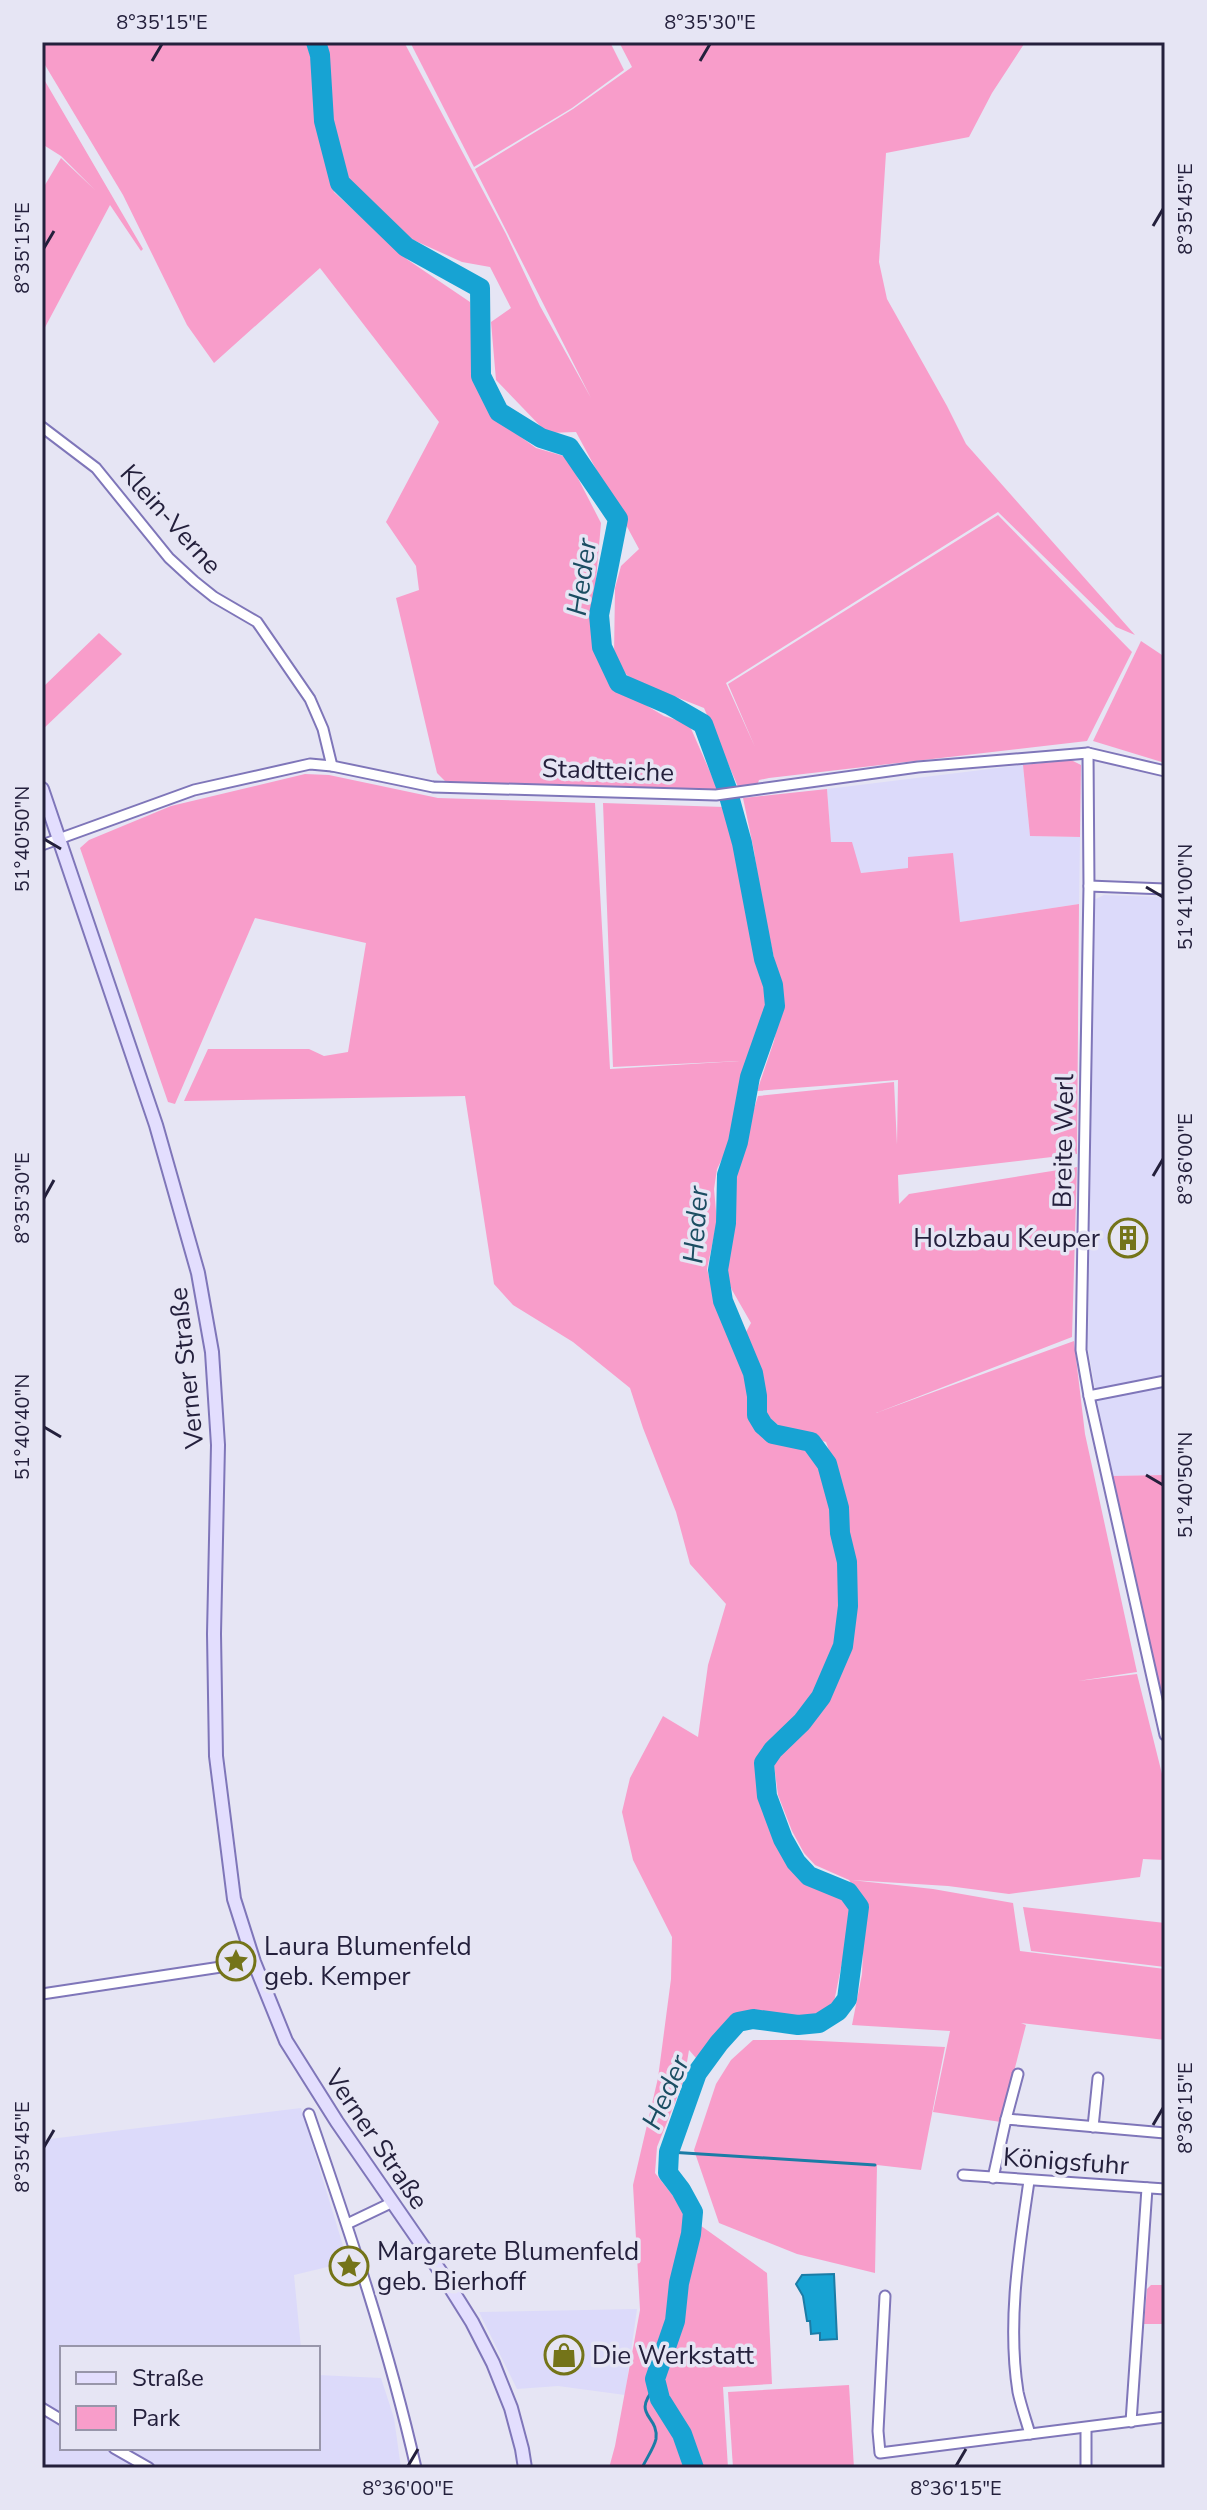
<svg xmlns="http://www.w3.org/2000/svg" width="1207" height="2510" font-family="'Nunito Sans',sans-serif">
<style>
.built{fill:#dcdafa}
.green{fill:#f89dca}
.water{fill:#17a3d3;stroke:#1b7ca6;stroke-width:2}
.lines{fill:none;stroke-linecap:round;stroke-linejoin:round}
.stream{stroke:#1b7ca6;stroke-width:3}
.river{stroke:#17a3d3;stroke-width:20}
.minor-casing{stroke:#7f76b9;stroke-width:13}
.secondary-casing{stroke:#7f76b9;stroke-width:16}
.minor{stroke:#fff;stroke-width:9}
.secondary{stroke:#e3defe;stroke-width:12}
.ticks{fill:none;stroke:#24203c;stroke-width:3}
.labels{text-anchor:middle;stroke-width:7;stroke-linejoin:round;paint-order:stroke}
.street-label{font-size:26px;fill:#24203c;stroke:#e6e5f4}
.poi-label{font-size:26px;fill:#24203c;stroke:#e6e5f4;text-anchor:start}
.water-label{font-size:28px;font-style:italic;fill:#1b4d62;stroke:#e6e5f4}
.neatline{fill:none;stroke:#24203c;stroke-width:3}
.ticks-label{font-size:20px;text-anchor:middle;fill:#24203c}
</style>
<rect width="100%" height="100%" fill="#e6e5f4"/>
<g class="built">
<polygon points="1023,765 1030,836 1080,837 1079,904 960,922 908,857 908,868 860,873 831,843 827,789"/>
<polygon points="1104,895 1165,897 1165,1475 1111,1476 1088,1349 1094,900"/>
<polygon points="301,2108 348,2262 294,2275 301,2348 62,2348 62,2448 318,2448 318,2375 381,2378 394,2418 401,2468 42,2468 42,2140"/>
<polygon points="637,2309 625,2395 558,2386 517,2389 479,2312"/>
</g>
<g class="green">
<polygon points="42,42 306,42 311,59 319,124 334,192 408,260 470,302 477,379 495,418 536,448 567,457 601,523 593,615 596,650 614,686 664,716 689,724 718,790 446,782 437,773 396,598 419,590 416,566 386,522 439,422 320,268 214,363 187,325 123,195 42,60"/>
<polygon points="321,42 404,42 506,234 540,306 591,398 475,169 573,109 632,67 620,44 622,42 1024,44 992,93 969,137 886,153 879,262 887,299 947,406 966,444 1135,635 1116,627 998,512 726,683 755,747 728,684 998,515 1132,652 1087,741 769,778 759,780 757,786 739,789 704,708 633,680 621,670 614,656 615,588 621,566 639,549 576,432 547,433 496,380 491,322 511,308 490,267 462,262 409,238 347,179 332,122 326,56"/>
<polygon points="410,42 610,42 624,70 572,108 474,167"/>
<polygon points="42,76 143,249 141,251 110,205 42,333 42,190 61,158 95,190 61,156 42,144"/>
<polygon points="99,633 122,654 42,730 42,688"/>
<polygon points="1141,641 1165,657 1165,763 1093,741"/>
<polygon points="1071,760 1081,765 1080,837 1030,836 1023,765"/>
<path d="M 305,774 L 329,775 L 438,798 L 595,803 L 610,1069 L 740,1061 L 613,1067 L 603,803 L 724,807 L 735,846 L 769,1006 L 760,1037 L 745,1072 L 731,1141 L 717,1169 L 714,1189 L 717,1222 L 707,1269 L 717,1308 L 746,1374 L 751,1421 L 759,1435 C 771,1438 799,1442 807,1449 C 835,1470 831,1531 839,1562 L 848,1505 L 826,1442 L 783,1429 L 766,1415 L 760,1377 L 746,1332 L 751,1323 L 732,1290 L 725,1273 L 732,1226 L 732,1179 L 758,1096 L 894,1082 L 897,1145 L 898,1080 L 757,1091 L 774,1041 L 783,999 L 761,899 L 754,851 L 743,798 L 827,789 L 831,842 L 852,842 L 861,873 L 908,868 L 908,857 L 953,853 L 960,922 L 1079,904 L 1077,1154 L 898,1175 L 899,1204 L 909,1194 L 1077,1167 L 1072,1337 L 876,1413 L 1074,1341 L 1085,1434 L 1137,1672 L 1078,1681 L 1137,1674 L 1165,1786 L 1165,1860 L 1143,1859 L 1140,1877 L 1009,1894 L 948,1886 L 851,1880 L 933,1889 L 1013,1903 L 1020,1951 L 1165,1969 L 1165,2040 L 1021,2023 L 1026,2025 L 1001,2122 L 933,2112 L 950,2031 L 852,2025 L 862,1974 L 865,1902 L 849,1880 L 815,1865 L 804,1853 L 792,1831 L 778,1795 L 774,1765 L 779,1754 L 791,1744 L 778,1752 L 770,1744 L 778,1736 L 768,1745 L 759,1760 L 762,1796 L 775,1840 L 805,1881 L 829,1893 L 845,1896 L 853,1908 L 833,2007 L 815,2016 L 736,2016 L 696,2058 L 689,2050 L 684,2080 L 657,2147 L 655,2173 L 674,2197 L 684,2215 L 685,2234 L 672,2282 L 670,2320 L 650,2379 L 661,2410 L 677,2434 L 689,2468 L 609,2468 L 615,2446 L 640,2310 L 633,2185 L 658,2078 L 671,1979 L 672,1937 L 633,1860 L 622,1812 L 630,1778 L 663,1716 L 698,1737 L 708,1665 L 726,1604 L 690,1564 L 676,1512 L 643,1428 L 630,1388 L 573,1342 L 513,1305 L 494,1284 L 465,1096 L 184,1101 L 208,1049 L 309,1049 L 324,1056 L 348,1052 L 366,943 L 255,918 L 175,1104 L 168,1102 L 80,848 L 89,840 L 171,806 Z"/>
<polygon points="1165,1475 1165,1708 1111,1476"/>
<polygon points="1023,1907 1165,1923 1165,1967 1031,1951"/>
<polygon points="753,2040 799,2040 945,2047 921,2170 877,2165 875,2273 797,2254 719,2223 694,2150 716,2084 731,2060"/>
<path d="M 697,2223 L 767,2273 L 772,2384 L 723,2387 L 728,2468 L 698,2468 C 689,2435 669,2409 658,2377 L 680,2324 L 684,2283 L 696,2237 Z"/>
<polygon points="1151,2285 1165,2285 1165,2324 1144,2324 1147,2289"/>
<polygon points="849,2385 854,2468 733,2468 728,2392"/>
</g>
<polygon class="water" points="834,2274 837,2339 820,2340 820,2333 811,2334 810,2321 807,2321 803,2296 796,2284 802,2275"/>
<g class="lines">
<g class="stream">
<polyline points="669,2152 875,2165"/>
<path d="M 642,2468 C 646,2459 654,2448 656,2439 C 659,2414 630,2417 656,2386"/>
</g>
<polyline class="river" points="316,42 320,55 324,121 340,183 406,247 480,288 481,376 499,412 541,438 569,447 618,519 599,615 602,647 619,683 670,705 703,724 727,789 742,843 764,959 773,985 775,1006 750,1077 738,1142 727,1175 726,1223 718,1270 723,1301 753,1373 757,1396 757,1415 763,1425 773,1434 811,1442 827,1464 839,1508 840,1533 847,1562 848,1606 843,1646 821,1697 802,1722 773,1750 764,1763 767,1796 783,1839 796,1862 809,1876 848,1892 859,1907 847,1999 838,2011 819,2023 798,2025 753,2019 738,2022 719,2043 697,2073 669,2152 668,2173 681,2190 693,2212 691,2234 679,2283 675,2321 655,2379 660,2399 682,2434 694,2468"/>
<defs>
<g id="minor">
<polyline points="42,427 96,468 169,558 194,581 214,597 257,622 310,699 323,729 332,766"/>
<polyline points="1088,753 1089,886 1081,1350 1089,1396 1165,1735"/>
<polyline points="42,845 194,790 310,764 332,766 433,787 716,795 918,767 1088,753 1165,771"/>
<polyline points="1089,886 1165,889"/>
<polyline points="1089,1396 1165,1381"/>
<polyline points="42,1994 254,1962"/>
<path d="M 309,2114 C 349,2230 389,2348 416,2468"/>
<polyline points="1006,2119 1018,2074"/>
<polyline points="1093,2127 1098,2078"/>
<polyline points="963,2175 1165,2189"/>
<polyline points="993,2178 1006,2119 1165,2133"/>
<path d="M 1029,2181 C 1019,2250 1007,2322 1018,2392 C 1021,2406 1026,2420 1030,2434"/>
<polyline points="347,2224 393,2202"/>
<polyline points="885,2296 878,2431 880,2453 1165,2417"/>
<polyline points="42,2408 62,2420"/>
<polyline points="1131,2422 1147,2188"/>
<polyline points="1086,2428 1086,2468"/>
<polyline points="114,2448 149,2468"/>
</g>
<polyline id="secondary" points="42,789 156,1125 198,1273 212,1352 218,1445 214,1634 216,1756 234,1899 254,1962 286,2041 337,2122 440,2271 472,2322 493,2363 511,2408 522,2449 525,2468"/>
</defs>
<use href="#minor" class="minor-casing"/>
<use href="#secondary" class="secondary-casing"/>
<use href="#minor" class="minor"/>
<use href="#secondary" class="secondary"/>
</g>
<path class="ticks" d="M 152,61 L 162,44M 700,61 L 710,44M 1153,226 L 1163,209M 44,248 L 54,231M 44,839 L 61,849M 1146,887 L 1163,897M 1153,1176 L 1163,1159M 44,1198 L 54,1180M 44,1427 L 61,1437M 1146,1475 L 1163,1485M 1153,2125 L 1163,2108M 44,2147 L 54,2130M 408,2466 L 418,2449M 956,2466 L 966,2449"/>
<defs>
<symbol id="building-ring" viewBox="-11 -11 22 22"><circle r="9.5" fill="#e6e5f4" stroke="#747419" stroke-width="1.5"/><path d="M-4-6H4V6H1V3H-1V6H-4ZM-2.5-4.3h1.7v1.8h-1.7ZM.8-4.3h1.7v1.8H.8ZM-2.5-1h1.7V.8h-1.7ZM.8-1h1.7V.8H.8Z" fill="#747419"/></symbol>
<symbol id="sight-ring" viewBox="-11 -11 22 22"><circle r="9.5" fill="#e6e5f4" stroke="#747419" stroke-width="1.5"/><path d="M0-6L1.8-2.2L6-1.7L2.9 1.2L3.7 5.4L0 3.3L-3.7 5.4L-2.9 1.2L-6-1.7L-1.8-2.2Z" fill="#747419"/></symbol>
<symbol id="shop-ring" viewBox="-11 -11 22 22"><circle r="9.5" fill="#e6e5f4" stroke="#747419" stroke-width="1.5"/><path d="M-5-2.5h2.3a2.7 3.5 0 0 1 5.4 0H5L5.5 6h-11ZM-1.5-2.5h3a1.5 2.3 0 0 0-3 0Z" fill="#747419"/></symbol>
</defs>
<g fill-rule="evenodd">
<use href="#building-ring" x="1106" y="1216" width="44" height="44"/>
<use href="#sight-ring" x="214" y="1939" width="44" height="44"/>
<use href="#sight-ring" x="327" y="2244" width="44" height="44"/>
<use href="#shop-ring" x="542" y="2333" width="44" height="44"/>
</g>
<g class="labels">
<g class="street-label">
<text transform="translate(171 519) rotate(48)" y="9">Klein-Verne</text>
<text transform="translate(608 770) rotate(2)" y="9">Stadtteiche</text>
<text transform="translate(1063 1141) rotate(-89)" y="9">Breite Werl</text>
<text transform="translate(186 1368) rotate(-96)" y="9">Verner Straße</text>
<text transform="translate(377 2139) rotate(56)" y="9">Verner Straße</text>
<text transform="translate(1066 2161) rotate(4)" y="9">Königsfuhr</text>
</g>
<g class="poi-label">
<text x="1100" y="1247" text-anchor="end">Holzbau Keuper</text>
<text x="264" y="1955">Laura Blumenfeld<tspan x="264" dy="30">geb. Kemper</tspan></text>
<text x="377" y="2260">Margarete Blumenfeld<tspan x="377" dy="30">geb. Bierhoff</tspan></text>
<text x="592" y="2364">Die Werkstatt</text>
</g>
<g class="water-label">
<text transform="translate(581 577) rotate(-82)" y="10">Heder</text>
<text transform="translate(695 1225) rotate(-86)" y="10">Heder</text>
<text transform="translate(665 2092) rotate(-66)" y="10">Heder</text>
</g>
</g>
<rect width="1207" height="2510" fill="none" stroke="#e6e5f4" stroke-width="88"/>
<rect x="60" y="2346" width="260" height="104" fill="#e6e5f4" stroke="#9896aa" stroke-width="2"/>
<rect x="76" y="2372" width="40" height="12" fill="#e3defe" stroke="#9896aa" stroke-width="2"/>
<text x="132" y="2386" font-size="24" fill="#24203c">Straße</text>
<rect x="76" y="2406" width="40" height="24" fill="#f89dca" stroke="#9896aa" stroke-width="2"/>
<text x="132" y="2426" font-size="24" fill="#24203c">Park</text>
<rect x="44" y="44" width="1119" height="2422" class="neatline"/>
<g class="ticks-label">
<text x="162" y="29">8°35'15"E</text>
<text x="710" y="29">8°35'30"E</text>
<text transform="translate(1185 209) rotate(-90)" y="7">8°35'45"E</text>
<text transform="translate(22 248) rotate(-90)" y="7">8°35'15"E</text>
<text transform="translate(22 839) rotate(-90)" y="7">51°40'50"N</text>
<text transform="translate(1185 897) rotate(-90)" y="7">51°41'00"N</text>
<text transform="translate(1185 1159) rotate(-90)" y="7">8°36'00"E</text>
<text transform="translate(22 1198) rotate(-90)" y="7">8°35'30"E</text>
<text transform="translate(22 1427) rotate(-90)" y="7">51°40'40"N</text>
<text transform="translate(1185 1485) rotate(-90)" y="7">51°40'50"N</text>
<text transform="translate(1185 2108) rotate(-90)" y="7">8°36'15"E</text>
<text transform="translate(22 2147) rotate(-90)" y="7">8°35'45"E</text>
<text x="408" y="2495">8°36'00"E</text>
<text x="956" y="2495">8°36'15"E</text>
</g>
</svg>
